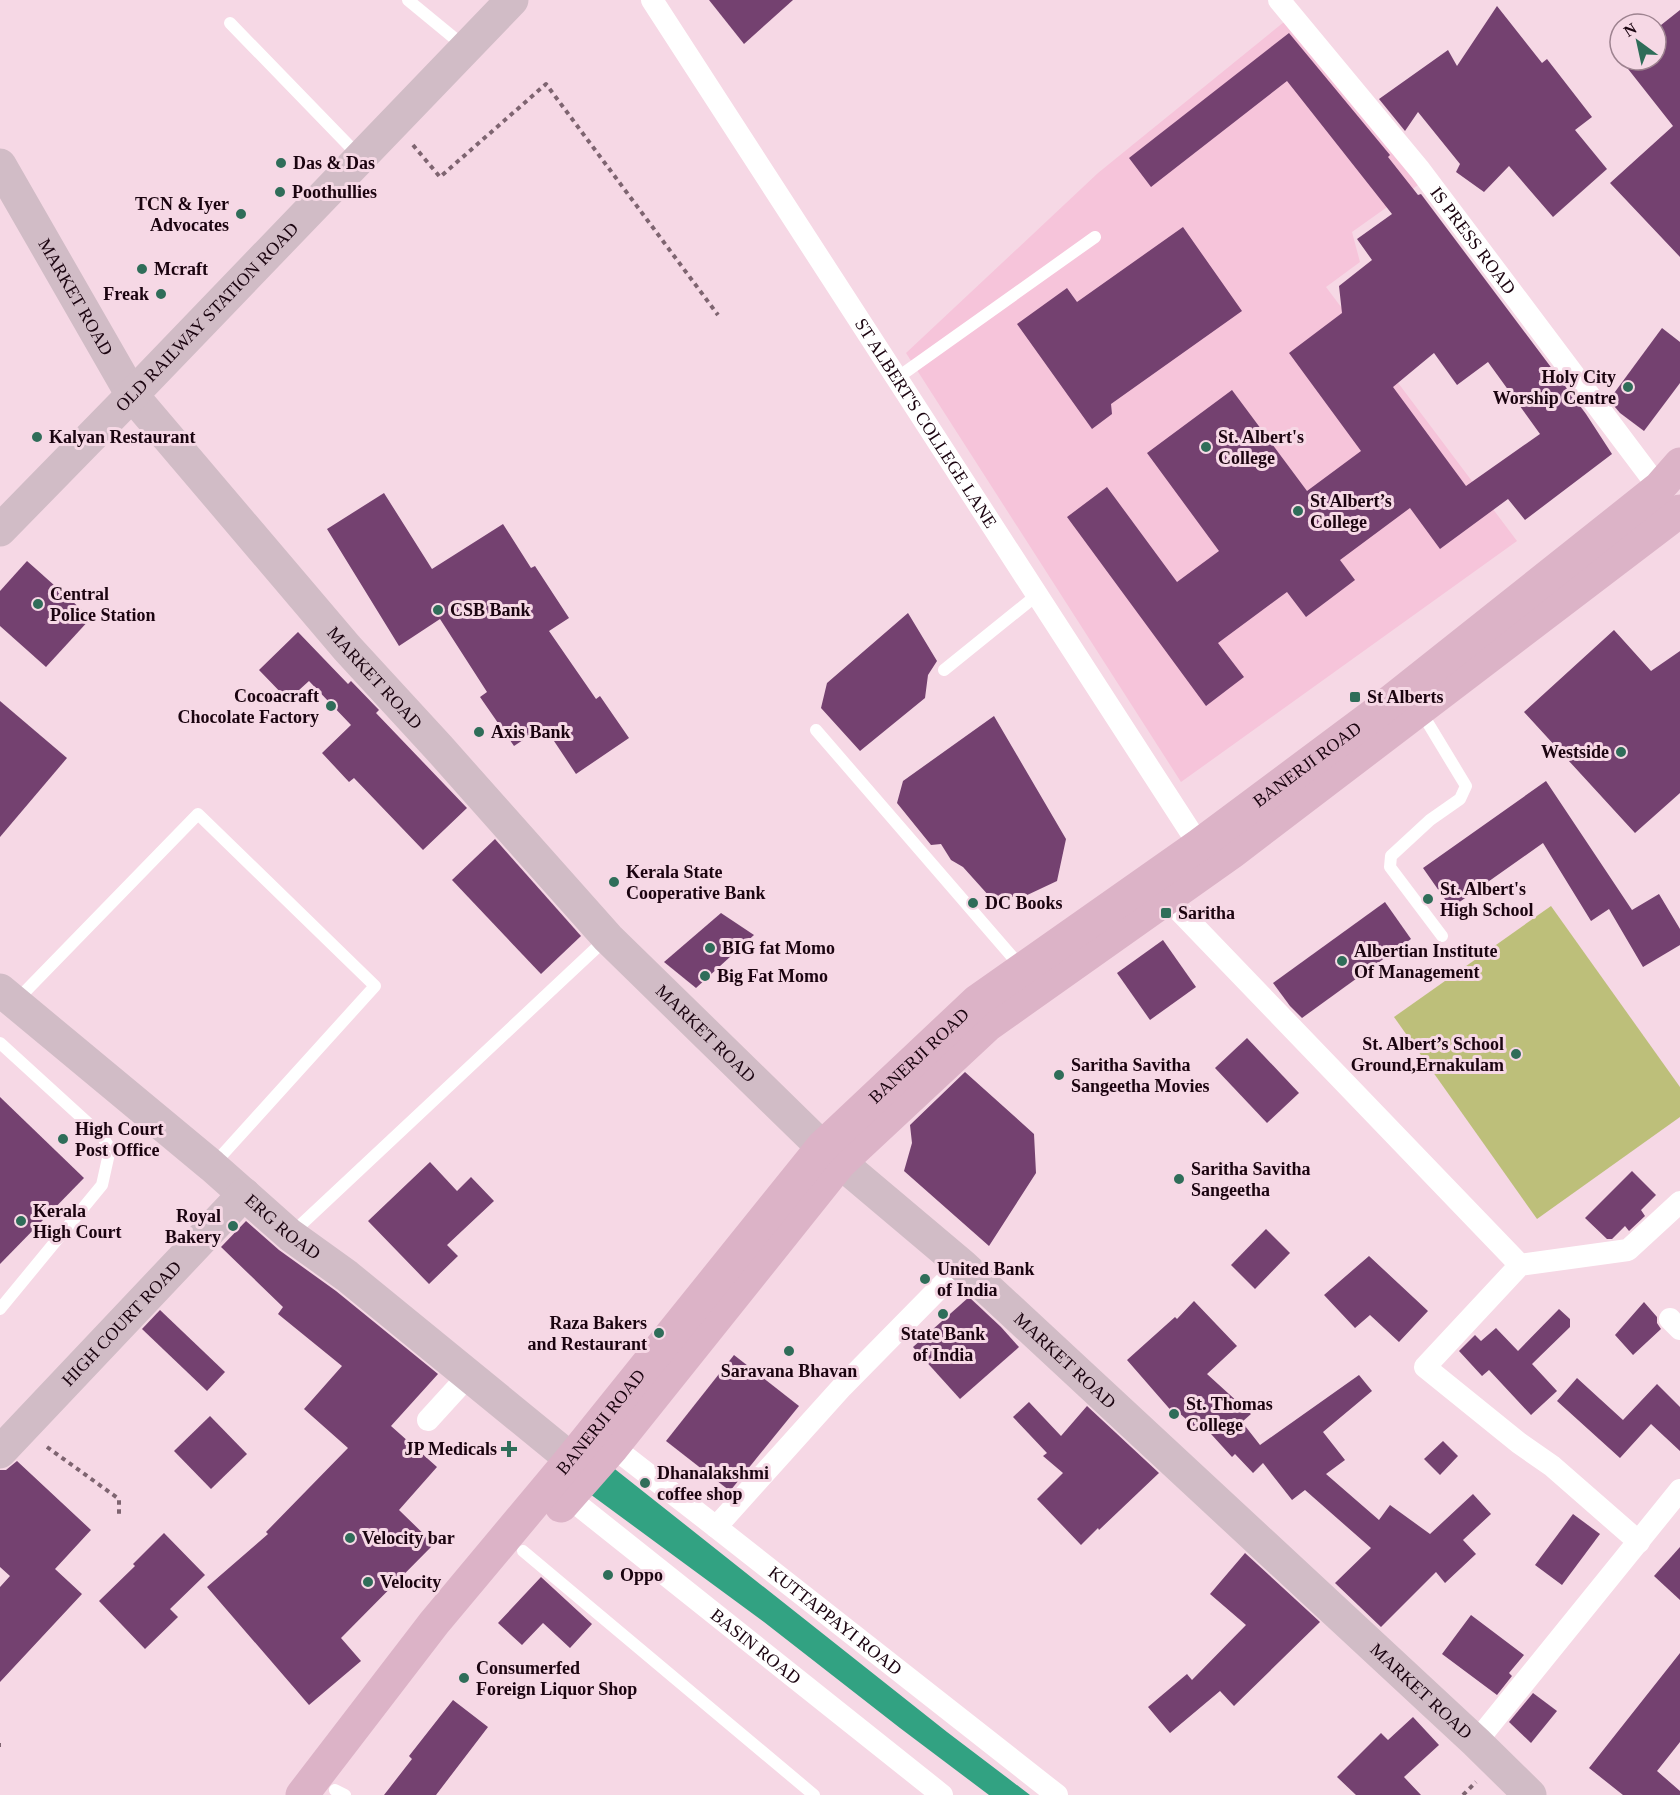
<svg xmlns="http://www.w3.org/2000/svg" width="1680" height="1795" font-family="'Times New Roman',serif">
<style>
.built{fill:#f6c4da}
.green{fill:#bdbf7a}
.water{fill:#32a282}
.building{fill:#744170;fill-rule:evenodd}
.lines{fill:none;stroke-linecap:round;stroke-linejoin:round}
.path{stroke:#7e6470;stroke-width:4;stroke-dasharray:4.5 4.5;stroke-linecap:butt}
.lane{stroke:#fff;stroke-width:12}
.street{stroke:#fff;stroke-width:22}
.secondary{stroke:#d1bcc6;stroke-width:33}
.primary{stroke:#dcb3c7;stroke-width:33}
.poi-dot{fill:#2f6d59;stroke:#f6d8e5;stroke-width:2}
.labels{text-anchor:middle;stroke-width:6;stroke-linejoin:round;paint-order:stroke}
.poi-label{font-size:18px;font-weight:bold;fill:#1b0410;stroke:#f6d8e5;text-anchor:start}
.street-label{font-size:18px;fill:#1b0410;stroke:#f6d8e5}
</style>
<rect width="100%" height="100%" fill="#f6d8e5"/>
<polygon class="built" points="1284,22 1421,183 1352,232 1360,262 1326,287 1517,541 1181,782 906,353 1098,173"/>
<polygon class="green" points="1551,906 1680,1087 1680,1117 1537,1219 1394,1017"/>
<polygon class="water" points="611,1466 947,1732 1030,1795 989,1795 900,1728 764,1622 590,1494"/>
<g class="building">
<polygon points="709,0 793,0 744,44"/>
<polygon points="1497,6 1542,63 1547,59 1592,117 1575,130 1607,169 1553,217 1509,166 1484,192 1456,172 1460,164 1418,112 1405,131 1379,99 1448,50 1457,66"/>
<polygon points="1680,10 1680,257 1610,183 1673,126 1621,60 1656,60 1656,29"/>
<path d="M 1289,33 L 1390,155 L 1388,157 L 1418,195 L 1421,194 L 1586,414 L 1612,454 L 1525,520 L 1508,499 L 1440,549 L 1410,508 L 1340,560 L 1355,580 L 1306,617 L 1287,592 L 1218,643 L 1244,677 L 1206,706 L 1067,517 L 1107,487 L 1177,582 L 1219,551 L 1147,453 L 1232,390 L 1307,491 L 1361,451 L 1289,353 L 1342,313 L 1339,286 L 1372,260 L 1357,239 L 1392,214 L 1287,81 L 1151,187 L 1129,158 ZM 1434,353 L 1457,385 L 1488,362 L 1540,434 L 1466,486 L 1393,387 Z"/>
<polygon points="1183,227 1242,311 1111,404 1112,414 1092,429 1017,324 1067,288 1077,302"/>
<polygon points="1662,328 1680,342 1680,383 1644,431 1620,413 1609,400"/>
<polygon points="384,493 432,569 503,524 531,568 535,566 569,618 549,631 596,699 600,696 629,738 576,774 544,726 514,746 480,697 487,692 440,619 399,646 327,529"/>
<polygon points="27,561 91,618 46,667 0,626 0,591"/>
<polygon points="908,613 937,661 928,675 925,698 860,751 821,708 827,683"/>
<polygon points="1614,630 1651,671 1680,651 1680,793 1635,833 1524,712"/>
<polygon points="298,632 348,684 351,681 379,710 376,713 467,808 423,850 354,778 349,782 322,753 351,725 309,681 288,700 259,670"/>
<polygon points="0,701 67,758 0,837"/>
<polygon points="994,716 1066,839 1057,881 1023,897 990,897 963,867 951,860 941,844 931,845 897,803 903,781"/>
<polygon points="1546,781 1632,910 1659,894 1680,929 1680,945 1643,967 1609,909 1591,921 1543,843 1451,908 1423,868"/>
<polygon points="495,839 581,936 541,974 452,880"/>
<polygon points="1385,902 1411,939 1302,1018 1290,1006 1273,983"/>
<polygon points="721,913 754,935 696,988 664,962"/>
<polygon points="1163,940 1196,987 1150,1020 1117,973"/>
<polygon points="1247,1038 1299,1093 1267,1123 1215,1068"/>
<polygon points="965,1072 1034,1134 1036,1173 989,1246 904,1171 912,1143 910,1125"/>
<polygon points="0,1097 84,1178 0,1264"/>
<polygon points="430,1162 457,1191 471,1177 494,1201 447,1245 458,1256 429,1284 368,1221"/>
<polygon points="1632,1171 1656,1195 1641,1210 1645,1216 1629,1231 1625,1226 1612,1239 1607,1239 1585,1218"/>
<polygon points="246,1221 279,1250 336,1291 438,1374 391,1426 437,1467 399,1510 434,1544 341,1638 361,1661 309,1705 207,1587 268,1534 266,1532 348,1448 304,1409 342,1366 278,1314 283,1307 221,1247"/>
<polygon points="1266,1229 1290,1253 1255,1289 1231,1265"/>
<polygon points="1369,1256 1428,1311 1399,1342 1370,1315 1355,1328 1324,1295"/>
<polygon points="969,1297 1001,1327 1019,1347 960,1399 913,1347"/>
<polygon points="1194,1301 1237,1346 1207,1374 1251,1414 1242,1422 1260,1445 1359,1375 1372,1391 1323,1432 1345,1460 1326,1474 1379,1520 1390,1505 1430,1534 1473,1494 1491,1514 1463,1540 1476,1554 1445,1583 1436,1572 1381,1627 1335,1583 1371,1548 1305,1490 1292,1500 1263,1463 1253,1473 1235,1454 1232,1457 1201,1423 1196,1428 1177,1411 1174,1414 1127,1360 1175,1317 1177,1319"/>
<polygon points="1644,1302 1657,1317 1657,1323 1661,1329 1633,1355 1615,1335"/>
<polygon points="1559,1309 1570,1319 1570,1327 1532,1364 1557,1391 1531,1415 1489,1370 1482,1376 1459,1351 1475,1335 1481,1341 1496,1328 1518,1351"/>
<polygon points="160,1310 225,1372 207,1391 142,1329"/>
<polygon points="734,1355 799,1406 730,1491 666,1441"/>
<polygon points="1577,1378 1623,1420 1657,1384 1680,1407 1680,1451 1651,1424 1620,1458 1557,1401"/>
<polygon points="1029,1402 1061,1436 1087,1406 1159,1473 1099,1530 1098,1528 1081,1545 1037,1499 1063,1473 1043,1456 1047,1453 1013,1417"/>
<polygon points="210,1416 247,1454 211,1489 174,1451"/>
<polygon points="1443,1441 1458,1456 1440,1475 1424,1459"/>
<polygon points="17,1461 91,1530 55,1569 82,1594 0,1682 0,1587 10,1576 0,1567 0,1470 6,1470"/>
<polygon points="1573,1514 1600,1534 1562,1585 1535,1565"/>
<polygon points="164,1533 205,1575 170,1609 178,1617 145,1649 99,1601 135,1566 133,1564"/>
<polygon points="1680,1547 1680,1600 1654,1576"/>
<polygon points="1245,1553 1320,1622 1234,1706 1220,1691 1170,1733 1148,1707 1187,1674 1192,1680 1246,1625 1210,1594"/>
<polygon points="541,1577 592,1624 570,1648 543,1623 522,1645 498,1623"/>
<polygon points="1471,1615 1524,1655 1509,1673 1512,1676 1497,1695 1442,1654"/>
<polygon points="1680,1653 1680,1742 1657,1771 1680,1791 1680,1795 1623,1795 1589,1768"/>
<polygon points="1533,1693 1557,1711 1531,1743 1509,1722"/>
<polygon points="453,1700 488,1727 436,1795 384,1795 412,1759 409,1756"/>
<polygon points="1413,1717 1439,1745 1404,1777 1421,1795 1356,1795 1337,1777 1381,1733 1388,1740"/>
</g>
<g class="lines">
<g class="path">
<polyline points="413,145 440,177 546,84 718,315"/>
<polyline points="47,1447 119,1499 119,1518"/>
<polyline points="0,1745 1,1745"/>
<polyline points="1463,1795 1476,1782"/>
</g>
<g class="lane">
<polyline points="408,0 465,47"/>
<polyline points="230,23 360,157"/>
<polyline points="897,378 1095,237"/>
<polyline points="944,670 1037,595"/>
<polyline points="1420,710 1466,786 1460,799 1430,820 1391,856 1390,867 1442,936"/>
<polyline points="816,730 1021,967"/>
<polyline points="15,1002 198,814 375,986 213,1165"/>
<polyline points="0,1043 102,1136 110,1149 102,1185 0,1309"/>
<polyline points="291,1234 607,938"/>
<polyline points="523,1551 814,1795"/>
<polyline points="335,1790 345,1795"/>
</g>
<g class="street">
<path id="s1" d="M 652,0 L 1199,845"/>
<path id="s2" d="M 1279,0 L 1420,170 L 1659,488"/>
<polyline points="1167,898 1520,1265"/>
<polyline points="1670,1319 1680,1329"/>
<polyline points="428,1420 469,1375"/>
<path id="s3" d="M 613,1447 L 716,1527 L 1057,1795"/>
<path id="s4" d="M 568,1497 L 942,1795"/>
<polyline points="716,1527 842,1387 962,1265"/>
<polyline points="1639,1542 1552,1466 1519,1443 1425,1367 1520,1265 1628,1250 1680,1202"/>
<polyline points="1476,1742 1680,1490"/>
</g>
<g class="secondary">
<path id="s5" d="M 0,165 L 132,395 L 347,648 L 439,748 L 608,938 L 822,1147 L 962,1265 L 1476,1742 L 1530,1795"/>
<path id="s6" d="M 0,530 L 132,395 L 512,0"/>
<path id="s7" d="M 0,990 L 212,1166 L 290,1235 L 347,1276 L 571,1459"/>
<path id="s8" d="M 0,1452 L 244,1194"/>
</g>
<g class="primary">
<polyline points="561,1506 613,1447 840,1163 988,1025 1231,853 1680,511"/>
<path id="s9" d="M 302,1795 L 434,1623 L 571,1459 L 822,1147 L 977,1001 L 1199,845 L 1376,713 L 1659,488 L 1680,464"/>
</g>
</g>
<g class="poi-dot">
<circle cx="281" cy="163" r="6"/>
<circle cx="280" cy="192" r="6"/>
<circle cx="241" cy="214" r="6"/>
<circle cx="142" cy="269" r="6"/>
<circle cx="161" cy="294" r="6"/>
<circle cx="1628" cy="387" r="6"/>
<circle cx="37" cy="437" r="6"/>
<circle cx="1206" cy="447" r="6"/>
<circle cx="1298" cy="511" r="6"/>
<circle cx="38" cy="604" r="6"/>
<circle cx="438" cy="610" r="6"/>
<rect x="1349" y="691" width="12" height="12" rx="3"/>
<circle cx="331" cy="706" r="6"/>
<circle cx="479" cy="732" r="6"/>
<circle cx="1621" cy="752" r="6"/>
<circle cx="614" cy="882" r="6"/>
<circle cx="1428" cy="899" r="6"/>
<circle cx="973" cy="903" r="6"/>
<rect x="1160" y="907" width="12" height="12" rx="3"/>
<circle cx="710" cy="948" r="6"/>
<circle cx="1342" cy="961" r="6"/>
<circle cx="705" cy="976" r="6"/>
<circle cx="1516" cy="1054" r="6"/>
<circle cx="1059" cy="1075" r="6"/>
<circle cx="63" cy="1139" r="6"/>
<circle cx="1179" cy="1179" r="6"/>
<circle cx="21" cy="1221" r="6"/>
<circle cx="233" cy="1226" r="6"/>
<circle cx="925" cy="1279" r="6"/>
<circle cx="943" cy="1314" r="6"/>
<circle cx="659" cy="1333" r="6"/>
<circle cx="789" cy="1351" r="6"/>
<circle cx="1174" cy="1414" r="6"/>
<path d="M506 1440h6v6h6v6h-6v6h-6v-6h-6v-6h6z"/>
<circle cx="645" cy="1483" r="6"/>
<circle cx="350" cy="1538" r="6"/>
<circle cx="608" cy="1575" r="6"/>
<circle cx="368" cy="1582" r="6"/>
<circle cx="464" cy="1678" r="6"/>
</g>
<g class="labels">
<g class="poi-label">
<text x="293" y="169">Das &amp; Das</text>
<text x="292" y="198">Poothullies</text>
<text x="229" y="210" text-anchor="end">TCN &amp; Iyer<tspan x="229" dy="21">Advocates</tspan></text>
<text x="154" y="275">Mcraft</text>
<text x="149" y="300" text-anchor="end">Freak</text>
<text x="1616" y="383" text-anchor="end">Holy City<tspan x="1616" dy="21">Worship Centre</tspan></text>
<text x="49" y="443">Kalyan Restaurant</text>
<text x="1218" y="443">St. Albert's<tspan x="1218" dy="21">College</tspan></text>
<text x="1310" y="507">St Albert’s<tspan x="1310" dy="21">College</tspan></text>
<text x="50" y="600">Central<tspan x="50" dy="21">Police Station</tspan></text>
<text x="450" y="616">CSB Bank</text>
<text x="319" y="702" text-anchor="end">Cocoacraft<tspan x="319" dy="21">Chocolate Factory</tspan></text>
<text x="1367" y="703">St Alberts</text>
<text x="491" y="738">Axis Bank</text>
<text x="1609" y="758" text-anchor="end">Westside</text>
<text x="626" y="878">Kerala State<tspan x="626" dy="21">Cooperative Bank</tspan></text>
<text x="1440" y="895">St. Albert's<tspan x="1440" dy="21">High School</tspan></text>
<text x="985" y="909">DC Books</text>
<text x="1178" y="919">Saritha</text>
<text x="722" y="954">BIG fat Momo</text>
<text x="1354" y="957">Albertian Institute<tspan x="1354" dy="21">Of Management</tspan></text>
<text x="717" y="982">Big Fat Momo</text>
<text x="1504" y="1050" text-anchor="end">St. Albert’s School<tspan x="1504" dy="21">Ground,Ernakulam</tspan></text>
<text x="1071" y="1071">Saritha Savitha<tspan x="1071" dy="21">Sangeetha Movies</tspan></text>
<text x="75" y="1135">High Court<tspan x="75" dy="21">Post Office</tspan></text>
<text x="1191" y="1175">Saritha Savitha<tspan x="1191" dy="21">Sangeetha</tspan></text>
<text x="33" y="1217">Kerala<tspan x="33" dy="21">High Court</tspan></text>
<text x="221" y="1222" text-anchor="end">Royal<tspan x="221" dy="21">Bakery</tspan></text>
<text x="937" y="1275">United Bank<tspan x="937" dy="21">of India</tspan></text>
<text x="647" y="1329" text-anchor="end">Raza Bakers<tspan x="647" dy="21">and Restaurant</tspan></text>
<text x="943" y="1340" text-anchor="middle">State Bank<tspan x="943" dy="21">of India</tspan></text>
<text x="789" y="1377" text-anchor="middle">Saravana Bhavan</text>
<text x="1186" y="1410">St. Thomas<tspan x="1186" dy="21">College</tspan></text>
<text x="497" y="1455" text-anchor="end">JP Medicals</text>
<text x="657" y="1479">Dhanalakshmi<tspan x="657" dy="21">coffee shop</tspan></text>
<text x="362" y="1544">Velocity bar</text>
<text x="620" y="1581">Oppo</text>
<text x="380" y="1588">Velocity</text>
<text x="476" y="1674">Consumerfed<tspan x="476" dy="21">Foreign Liquor Shop</tspan></text>
</g>
<g class="street-label">
<text dy="6" stroke="none"><textPath href="#s2" startOffset="309">IS PRESS ROAD</textPath></text>
<text dy="6" stroke="none"><textPath href="#s5" startOffset="152">MARKET ROAD</textPath></text>
<text dy="6" stroke="none"><textPath href="#s6" startOffset="297">OLD RAILWAY STATION ROAD</textPath></text>
<text dy="6" stroke="none"><textPath href="#s1" startOffset="504">ST ALBERT'S COLLEGE LANE</textPath></text>
<text dy="6" stroke="none"><textPath href="#s5" startOffset="638">MARKET ROAD</textPath></text>
<text dy="6" stroke="none"><textPath href="#s9" startOffset="1450">BANERJI ROAD</textPath></text>
<text dy="6" stroke="none"><textPath href="#s5" startOffset="1124">MARKET ROAD</textPath></text>
<text dy="6" stroke="none"><textPath href="#s9" startOffset="964">BANERJI ROAD</textPath></text>
<text dy="6" stroke="none"><textPath href="#s7" startOffset="369">ERG ROAD</textPath></text>
<text dy="6" stroke="none"><textPath href="#s8" startOffset="177">HIGH COURT ROAD</textPath></text>
<text dy="6" stroke="none"><textPath href="#s5" startOffset="1610">MARKET ROAD</textPath></text>
<text dy="6" stroke="none"><textPath href="#s9" startOffset="478">BANERJI ROAD</textPath></text>
<text dy="6" stroke="none"><textPath href="#s3" startOffset="282">KUTTAPPAYI ROAD</textPath></text>
<text dy="6" stroke="none"><textPath href="#s4" startOffset="240">BASIN ROAD</textPath></text>
<text dy="6" stroke="none"><textPath href="#s5" startOffset="2096">MARKET ROAD</textPath></text>
</g>
</g>
<g transform="translate(1638 42) rotate(327)"><circle r="28" fill="#f6d8e5" stroke="#9e8390" stroke-width="1.5"/>
<path d="M0-4.5L10 22L0 15L-10 22Z" fill="#2f6d59"/>
<text y="-9" font-size="16" font-weight="bold" text-anchor="middle" fill="#1b0410">N</text>
</g>
</svg>
